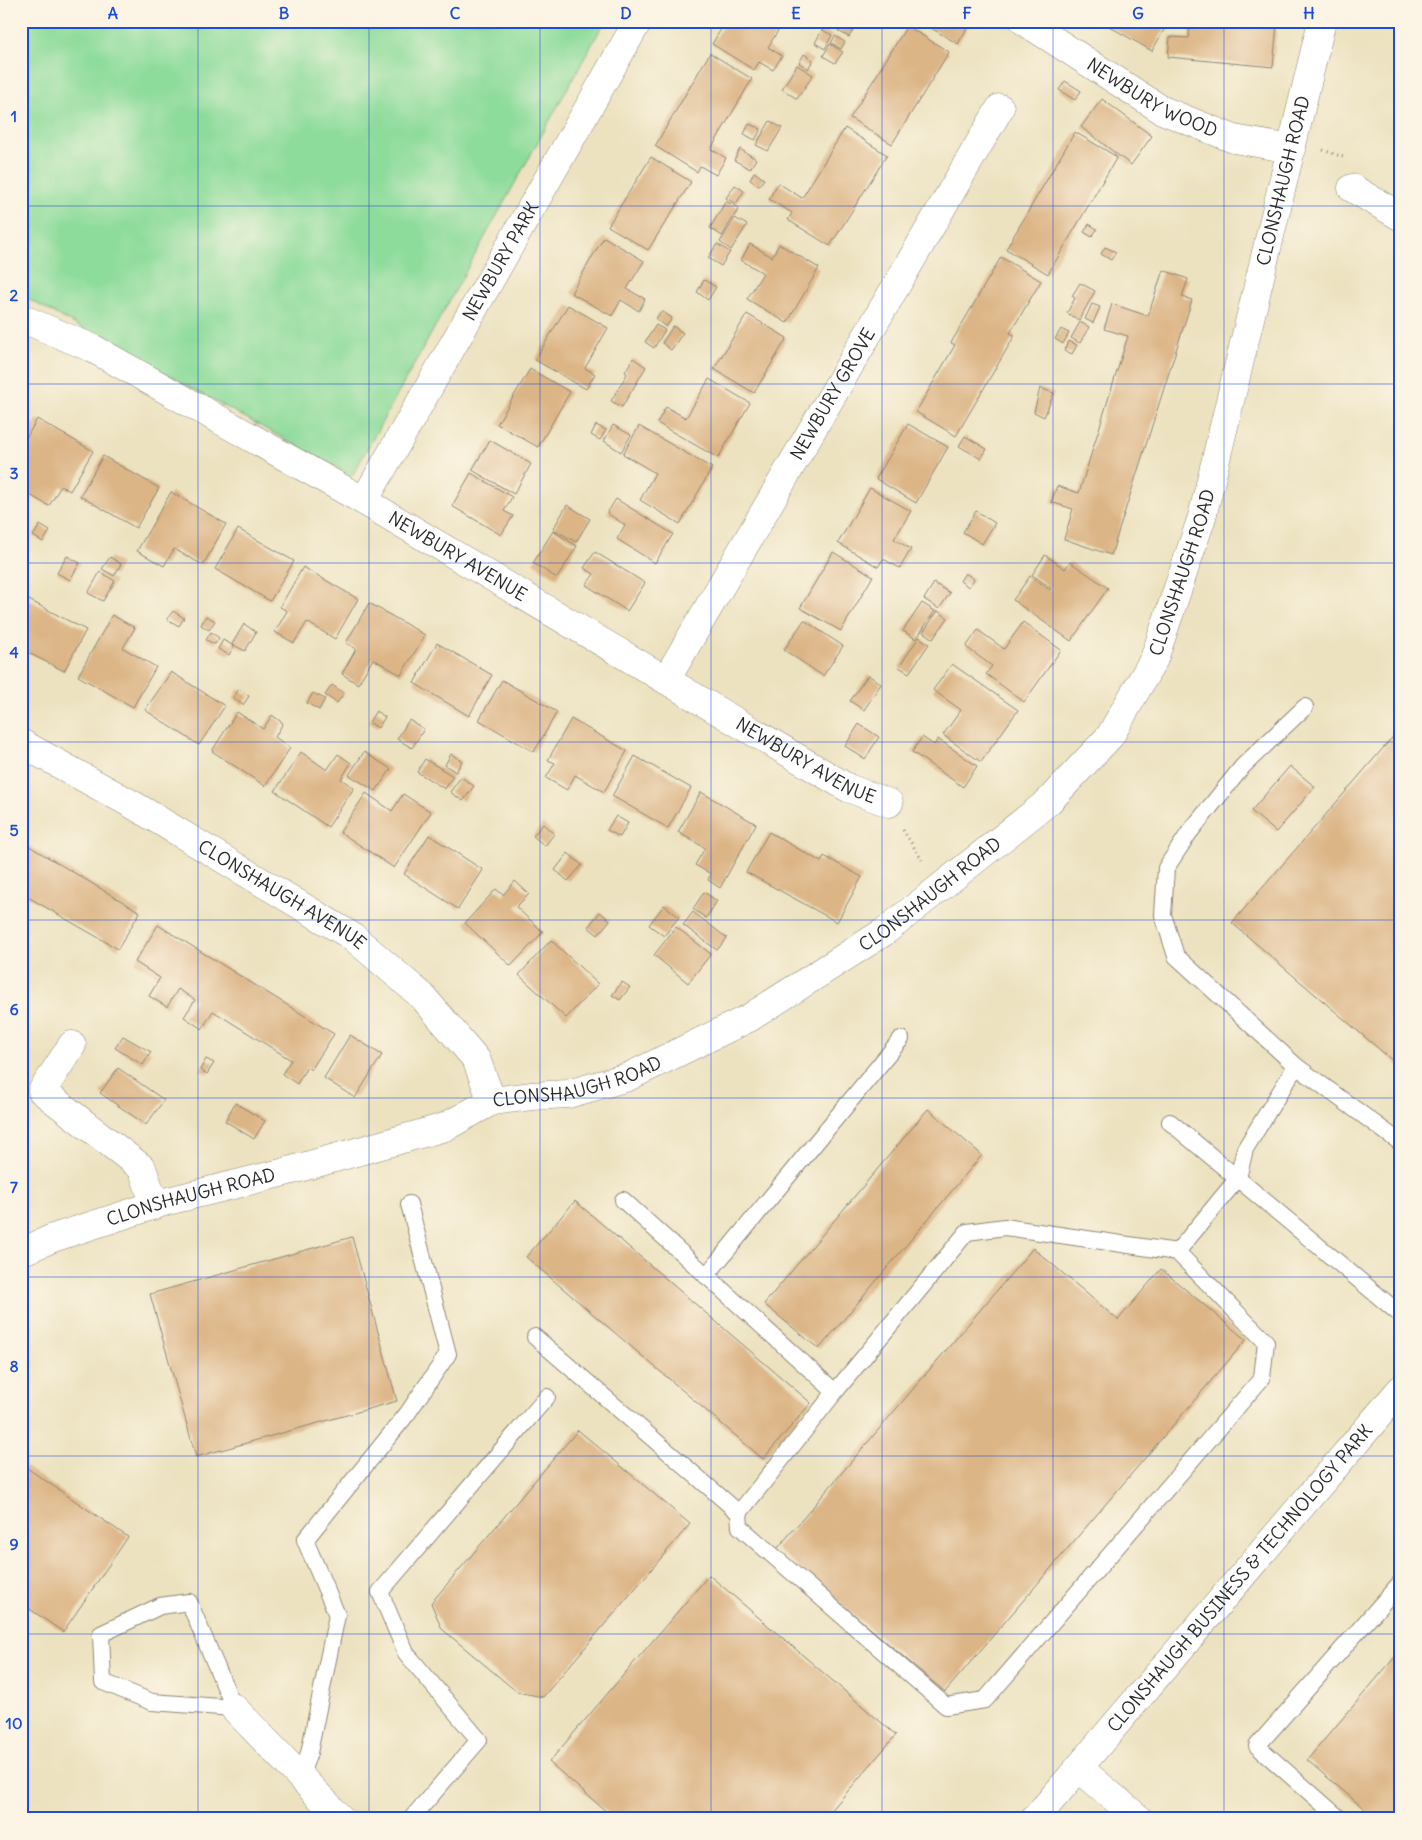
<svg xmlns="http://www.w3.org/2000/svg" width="1422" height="1840" font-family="Delius,sans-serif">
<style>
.green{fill:#8edc9b;stroke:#5c8463}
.building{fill:#dcb586}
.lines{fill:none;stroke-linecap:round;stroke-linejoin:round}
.lane-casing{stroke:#8c8676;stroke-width:18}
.street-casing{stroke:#8c8676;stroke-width:29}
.secondary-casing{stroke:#8c8676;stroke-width:29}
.path{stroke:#8c8676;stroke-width:3;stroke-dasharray:1 4;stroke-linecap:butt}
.lane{stroke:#fff;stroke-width:16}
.street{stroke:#fff;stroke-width:28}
.secondary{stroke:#fff;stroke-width:28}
.grid{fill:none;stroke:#1d4ed8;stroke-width:1;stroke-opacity:0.55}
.labels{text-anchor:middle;stroke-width:5;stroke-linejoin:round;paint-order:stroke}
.street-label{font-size:18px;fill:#2b2b2b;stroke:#fcf5e5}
.neatline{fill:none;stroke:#1d4ed8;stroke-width:2}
.grid-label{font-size:16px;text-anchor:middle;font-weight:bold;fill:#1d4ed8}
</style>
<rect width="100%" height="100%" fill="#fcf5e5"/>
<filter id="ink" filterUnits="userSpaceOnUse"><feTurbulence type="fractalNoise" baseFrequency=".02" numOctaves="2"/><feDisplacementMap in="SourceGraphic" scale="10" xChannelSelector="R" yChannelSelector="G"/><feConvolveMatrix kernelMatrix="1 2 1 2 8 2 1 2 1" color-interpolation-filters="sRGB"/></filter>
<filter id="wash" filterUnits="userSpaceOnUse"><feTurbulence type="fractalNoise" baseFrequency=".0096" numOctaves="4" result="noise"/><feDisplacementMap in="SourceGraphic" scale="20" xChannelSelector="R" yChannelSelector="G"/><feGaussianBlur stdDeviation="1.12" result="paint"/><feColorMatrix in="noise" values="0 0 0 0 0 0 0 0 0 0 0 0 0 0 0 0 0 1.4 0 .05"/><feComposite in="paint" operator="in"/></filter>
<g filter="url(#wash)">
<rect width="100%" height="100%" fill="#ece2c0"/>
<polygon class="green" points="21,21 605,21 352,476 21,295"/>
<g id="blocks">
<g class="building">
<polygon points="726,21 784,21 768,47 782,56 773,70 759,62 754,70 712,44"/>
<polygon points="919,21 971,21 958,44"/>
<polygon points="1100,21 1169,21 1152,51"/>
<polygon points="1190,21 1250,21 1277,24 1273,67 1168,57 1170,37 1189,38"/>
<polygon points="843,23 854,29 849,37 838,31"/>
<polygon points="907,26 949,52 892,144 850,118"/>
<polygon points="822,30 832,35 825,49 815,43"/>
<polygon points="835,36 845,42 841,49 831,43"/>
<polygon points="830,44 843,52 835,63 823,56"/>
<polygon points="710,53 752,79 711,149 726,158 716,175 700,166 697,172 655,146"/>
<polygon points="804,54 813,60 808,69 799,63"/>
<polygon points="797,65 813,75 797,99 782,89"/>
<polygon points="1065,81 1081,91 1075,100 1059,90"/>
<polygon points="1102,99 1152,136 1131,165 1081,127"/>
<polygon points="770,121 782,128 768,151 756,145"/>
<polygon points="749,124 761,129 755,140 744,134"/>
<polygon points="845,128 887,155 830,246 788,220 792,213 769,199 778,183 802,198"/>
<polygon points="1075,132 1117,157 1048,274 1006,249"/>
<polygon points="740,149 756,159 750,169 734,160"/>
<polygon points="651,157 691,182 648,250 608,226"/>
<polygon points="754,172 764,179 759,186 750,180"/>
<polygon points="735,185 744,191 736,204 726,198"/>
<polygon points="726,201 739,208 722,236 710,228"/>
<polygon points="735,218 747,225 731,250 720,242"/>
<polygon points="1089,224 1097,229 1092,237 1084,232"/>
<polygon points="604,237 644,261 627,289 645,299 639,311 621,300 612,316 571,293"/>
<polygon points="717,244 730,252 721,266 708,258"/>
<polygon points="750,244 772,257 779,244 819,268 787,323 747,299 763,273 741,260"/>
<polygon points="1105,247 1116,252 1111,260 1101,254"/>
<polygon points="1001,257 1041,281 1010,333 1015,335 956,436 916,412 955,345 951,343"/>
<polygon points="1163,270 1188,279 1182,297 1192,300 1111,555 1064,539 1073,509 1051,502 1057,486 1079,493 1128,336 1104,329 1112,304 1148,316"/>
<polygon points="704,280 716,287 708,300 697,292"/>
<polygon points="1080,283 1095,291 1079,320 1067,313 1075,298 1072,296"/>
<polygon points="1092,304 1100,307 1093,323 1085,319"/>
<polygon points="568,305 608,328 585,368 595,374 586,389 535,360"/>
<polygon points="661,311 672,318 666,327 656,319"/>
<polygon points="747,314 787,338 754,393 714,369"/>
<polygon points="1080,322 1089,327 1080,343 1071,338"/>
<polygon points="656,325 665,330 654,348 645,342"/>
<polygon points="673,326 683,333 671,350 662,343"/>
<polygon points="1061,329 1069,333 1063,344 1055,339"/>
<polygon points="1069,341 1077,345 1072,354 1064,350"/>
<polygon points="633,358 646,367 622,407 611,401 627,374 625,372"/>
<polygon points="530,369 570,392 538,447 497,424"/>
<polygon points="709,379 750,403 718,458 657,423 666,407 686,418"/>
<polygon points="1040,388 1054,393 1044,417 1034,412"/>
<polygon points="21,414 26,417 21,426"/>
<polygon points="37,419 93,451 70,491 61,486 49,506 21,490 21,447"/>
<polygon points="908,424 948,447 916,503 876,479"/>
<polygon points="596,425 606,430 600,440 591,435"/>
<polygon points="613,425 631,435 621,452 604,441"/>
<polygon points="639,426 712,468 680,524 640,500 655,473 623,454"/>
<polygon points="965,436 987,449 981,459 959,446"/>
<polygon points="490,440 531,464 514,494 472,470"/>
<polygon points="103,456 159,488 136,528 80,496"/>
<polygon points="471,473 512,497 504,511 513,516 501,535 452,506"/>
<polygon points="870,488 911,511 894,539 911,549 900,568 883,559 878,567 838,543"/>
<polygon points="171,492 226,524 203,565 174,549 164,566 137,551"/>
<polygon points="616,499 673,534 655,563 617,539 625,525 607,513"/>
<polygon points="567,505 590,519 576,542 553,529"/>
<polygon points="976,511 995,523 982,544 963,532"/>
<polygon points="40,525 50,531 43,542 33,536"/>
<polygon points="238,529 294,561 270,601 215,569"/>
<polygon points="21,530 28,534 21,545"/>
<polygon points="553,531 577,546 557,578 533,563"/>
<polygon points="595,552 645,583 627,611 586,585 594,574 584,568"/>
<polygon points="833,552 873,576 841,631 800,608"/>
<polygon points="1045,555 1065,569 1070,562 1108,588 1071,641 1013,600 1030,576 1050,590 1051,588 1032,575"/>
<polygon points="67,556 80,563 70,580 57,573"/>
<polygon points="110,557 121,564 114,576 102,569"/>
<polygon points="303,567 358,599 335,639 307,622 294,643 275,632 287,611 280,607"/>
<polygon points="100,572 115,581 103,601 88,593"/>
<polygon points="965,573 974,579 969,587 960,581"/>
<polygon points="934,583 950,593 939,609 924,599"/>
<polygon points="29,600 86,630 64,671 21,649 21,615"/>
<polygon points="369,603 425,635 401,675 373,659 358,684 342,674 356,649 346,643"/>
<polygon points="922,603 935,611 916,639 903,631"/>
<polygon points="173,611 184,618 179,626 167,619"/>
<polygon points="938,611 948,618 933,639 923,632"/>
<polygon points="112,615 135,628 123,648 156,667 133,707 78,676"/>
<polygon points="206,616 215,621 209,630 201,625"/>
<polygon points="804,620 843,646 823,676 784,650"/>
<polygon points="1023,622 1061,650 1024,702 986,674 992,666 966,647 978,630 1004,649"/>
<polygon points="244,624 256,632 245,651 232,644"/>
<polygon points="211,632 219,638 215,644 206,640"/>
<polygon points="919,637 929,644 909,673 899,667"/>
<polygon points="223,640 234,646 229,655 218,649"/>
<polygon points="437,643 492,675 469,716 414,683"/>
<polygon points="952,664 1018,710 981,762 943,735 961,710 933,690"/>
<polygon points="171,672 225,706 199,745 145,710"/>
<polygon points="868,675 881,684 864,710 850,701"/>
<polygon points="502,680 557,712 534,752 479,720"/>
<polygon points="332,685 344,693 337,703 325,695"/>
<polygon points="239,689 249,696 243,705 233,698"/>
<polygon points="313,693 325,699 319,710 307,703"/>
<polygon points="376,711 385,717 378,728 369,722"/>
<polygon points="237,712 263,729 272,715 283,723 275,737 290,748 265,786 212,751"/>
<polygon points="571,719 627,751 604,792 575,775 567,790 546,778 555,763 548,760"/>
<polygon points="409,720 424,729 412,748 397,739"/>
<polygon points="859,724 879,737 865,759 845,746"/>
<polygon points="1398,731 1401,734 1401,1068 1232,923"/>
<polygon points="922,737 934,745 938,739 977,766 963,787 912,752"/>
<polygon points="301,752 327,770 338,754 351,763 341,779 354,788 328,827 275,791"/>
<polygon points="364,752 391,769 376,791 349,775"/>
<polygon points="451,754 462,761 456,772 445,765"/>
<polygon points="635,756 691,788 668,828 612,796"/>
<polygon points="425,759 453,776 445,789 417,772"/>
<polygon points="1290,766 1315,787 1276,832 1251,811"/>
<polygon points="461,777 474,786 463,801 450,792"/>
<polygon points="701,792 756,824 720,888 708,880 711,874 695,865 705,848 678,832"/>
<polygon points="366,793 392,811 403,794 431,812 394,868 340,832"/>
<polygon points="616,816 628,823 620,837 607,830"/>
<polygon points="543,824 554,834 545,846 533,836"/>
<polygon points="769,832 821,862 824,856 862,877 837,922 746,872"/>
<polygon points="429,835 483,870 458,909 404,874"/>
<polygon points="24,843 140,912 118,949 21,893 21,848"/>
<polygon points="568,853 582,865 568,881 555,870"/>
<polygon points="515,881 529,894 516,907 543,932 511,966 465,923 496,889 503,895"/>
<polygon points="704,892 717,901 706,918 693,909"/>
<polygon points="664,905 679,917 664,936 649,925"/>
<polygon points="600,912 610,920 598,935 588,927"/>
<polygon points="693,912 727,938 717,950 683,925"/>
<polygon points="158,925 334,1034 311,1070 307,1067 297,1084 282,1074 291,1060 213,1011 202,1029 184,1017 195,1000 178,989 167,1007 149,996 160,978 135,962"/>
<polygon points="676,927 711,954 688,983 654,955"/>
<polygon points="551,940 598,984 566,1018 519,975"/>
<polygon points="622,982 630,987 620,1000 612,995"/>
<polygon points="350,1035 382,1055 355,1098 324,1078"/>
<polygon points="123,1036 151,1052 143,1065 115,1048"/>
<polygon points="206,1059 214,1063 207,1074 200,1070"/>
<polygon points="118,1068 164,1100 146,1125 100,1093"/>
<polygon points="235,1103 265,1121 254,1139 225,1121"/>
<polygon points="928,1109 982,1155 819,1349 764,1304"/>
<polygon points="575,1201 811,1403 763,1459 526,1257"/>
<polygon points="352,1237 397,1401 196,1457 150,1294"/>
<polygon points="1033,1248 1118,1320 1161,1269 1246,1340 945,1692 777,1549"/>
<polygon points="578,1430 690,1524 543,1697 517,1692 442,1629 431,1603"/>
<polygon points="21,1464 128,1537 63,1632 21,1603"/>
<polygon points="709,1575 896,1735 824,1819 615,1819 549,1762"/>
<polygon points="1401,1650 1401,1819 1376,1819 1307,1760"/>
</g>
</g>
</g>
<g filter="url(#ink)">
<use href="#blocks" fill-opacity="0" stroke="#8c8676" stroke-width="1"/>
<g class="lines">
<defs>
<g id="lane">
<polyline points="1305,707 1243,766 1189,833 1166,868 1163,915 1176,956 1296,1066 1401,1143"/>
<polyline points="1170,1122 1401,1315"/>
<polyline points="623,1200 835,1392 967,1232 1005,1227 1177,1252 1266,1342 1262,1378 985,1700 946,1706 740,1527 739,1513 835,1392"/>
<polyline points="1177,1252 1238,1178 1245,1149 1296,1066"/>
<polyline points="706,1276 901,1039"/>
<polyline points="535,1337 739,1513"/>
<polygon points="189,1602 234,1708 152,1702 103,1682 101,1634 160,1606"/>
<polyline points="300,1776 309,1753 337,1615 305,1540 407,1414 448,1354 409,1204"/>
<polyline points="411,1819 479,1740 406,1653 380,1592 547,1397"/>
<polyline points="1340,1819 1257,1746 1401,1582"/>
</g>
<g id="street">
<path id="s1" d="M 1024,21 L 1162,110 L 1234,139 L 1292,149"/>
<polyline points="1352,188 1401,217"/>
<path id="s2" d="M 21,318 L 92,348 L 364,501 L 848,788 L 889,803"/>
<path id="s3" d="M 364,501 L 638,21"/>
<path id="s4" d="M 666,680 L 1000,108"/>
<polyline points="72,1045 42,1091 142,1168 155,1205"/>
<polyline points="234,1708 341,1819"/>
<polyline points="1079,1768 1139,1819"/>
<path id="s5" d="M 1035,1819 L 1401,1389"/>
</g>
<g id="secondary">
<path id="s6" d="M 21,743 L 135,806 L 353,937 L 422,996 L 476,1059 L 492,1101"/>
<path id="s7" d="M 21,1252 L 53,1238 L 164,1202 L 285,1172 L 445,1127 L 492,1101 L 532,1096 L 568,1094 L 628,1077 L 749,1018 L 884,932 L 1048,802 L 1110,736 L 1154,659 L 1202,517 L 1322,21"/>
</g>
</defs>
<use href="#lane" class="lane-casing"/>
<use href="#street" class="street-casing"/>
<use href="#secondary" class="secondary-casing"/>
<g class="path">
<polyline points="1323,150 1343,157"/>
<polyline points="903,830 922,860"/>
</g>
<use href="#lane" class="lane"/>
<use href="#street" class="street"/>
<use href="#secondary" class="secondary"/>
</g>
</g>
<path class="grid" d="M 198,21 L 198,1819M 369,21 L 369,1819M 540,21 L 540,1819M 711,21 L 711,1819M 882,21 L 882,1819M 1053,21 L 1053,1819M 1224,21 L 1224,1819M 21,206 L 1401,206M 21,384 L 1401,384M 21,563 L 1401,563M 21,742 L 1401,742M 21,920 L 1401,920M 21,1098 L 1401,1098M 21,1277 L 1401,1277M 21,1456 L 1401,1456M 21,1634 L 1401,1634"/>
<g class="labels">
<g class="street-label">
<text dy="6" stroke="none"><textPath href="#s1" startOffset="150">NEWBURY WOOD</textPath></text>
<text dy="6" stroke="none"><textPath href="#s7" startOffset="1814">CLONSHAUGH ROAD</textPath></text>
<text dy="6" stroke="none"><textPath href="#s3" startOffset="276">NEWBURY PARK</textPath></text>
<text dy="6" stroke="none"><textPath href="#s4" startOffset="331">NEWBURY GROVE</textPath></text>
<text dy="6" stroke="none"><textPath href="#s2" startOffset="498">NEWBURY AVENUE</textPath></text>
<text dy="6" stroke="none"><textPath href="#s7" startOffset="1409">CLONSHAUGH ROAD</textPath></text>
<text dy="6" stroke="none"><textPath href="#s2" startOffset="902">NEWBURY AVENUE</textPath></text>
<text dy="6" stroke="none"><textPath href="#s7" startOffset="989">CLONSHAUGH ROAD</textPath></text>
<text dy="6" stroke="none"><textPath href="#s6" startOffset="302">CLONSHAUGH AVENUE</textPath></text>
<text dy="6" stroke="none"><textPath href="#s7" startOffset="584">CLONSHAUGH ROAD</textPath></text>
<text dy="6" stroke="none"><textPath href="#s7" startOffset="179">CLONSHAUGH ROAD</textPath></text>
<text dy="6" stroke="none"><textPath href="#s5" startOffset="316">CLONSHAUGH BUSINESS &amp; TECHNOLOGY PARK</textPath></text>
</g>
</g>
<rect width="1422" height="1840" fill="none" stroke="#fcf5e5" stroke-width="55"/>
<rect x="28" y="28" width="1366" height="1784" class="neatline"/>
<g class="grid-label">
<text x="113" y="19">A</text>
<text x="284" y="19">B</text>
<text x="455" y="19">C</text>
<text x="626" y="19">D</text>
<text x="796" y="19">E</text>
<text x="967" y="19">F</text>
<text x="1138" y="19">G</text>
<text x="1309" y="19">H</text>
<text x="14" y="122">1</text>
<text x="14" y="301">2</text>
<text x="14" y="479">3</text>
<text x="14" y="658">4</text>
<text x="14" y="836">5</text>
<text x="14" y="1015">6</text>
<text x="14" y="1193">7</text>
<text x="14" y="1372">8</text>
<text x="14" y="1550">9</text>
<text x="14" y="1729">10</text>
</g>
</svg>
